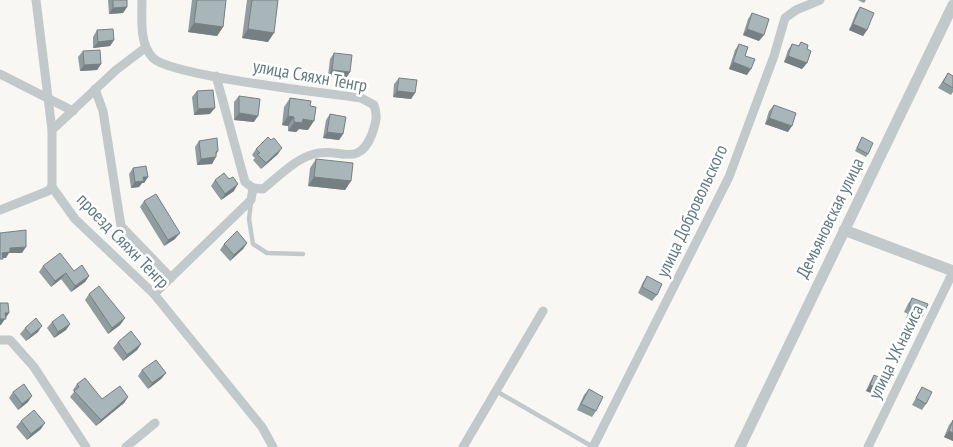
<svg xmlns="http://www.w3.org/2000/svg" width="953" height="447" font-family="'PT Sans Narrow',sans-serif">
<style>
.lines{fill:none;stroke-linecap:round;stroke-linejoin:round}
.service{stroke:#c2c9cb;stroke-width:4.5}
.minor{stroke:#c2c9cb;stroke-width:9}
.tertiary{stroke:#c2c9cb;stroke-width:11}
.wall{fill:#909d9f}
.shaded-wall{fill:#767f82}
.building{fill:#a8b6b9;stroke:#767f82}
.labels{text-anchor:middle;stroke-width:5;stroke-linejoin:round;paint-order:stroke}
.street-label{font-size:18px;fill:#607b82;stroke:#fff}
</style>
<rect width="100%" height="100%" fill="#f8f7f4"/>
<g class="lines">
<g class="service">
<polyline points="251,202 249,219 253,244 267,253 303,254"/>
<polyline points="496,391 593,447"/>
</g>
<g class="minor">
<polyline points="36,0 52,130 52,187 75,219 154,294 262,427 273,447"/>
<path d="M 142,0 C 142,18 139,44 153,58 C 171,76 326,93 361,98 L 374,105 C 378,117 376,122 372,134 C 358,170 339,146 314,154 C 295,159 278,177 263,189 L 253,188"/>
<polyline points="0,74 73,111"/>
<polyline points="95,89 103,111 121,226 171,278"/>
<polyline points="52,130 116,70 145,48"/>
<polyline points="0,210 48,191 52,187"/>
<polyline points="154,294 251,200 253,188 245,182 216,76"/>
<polyline points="0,340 10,340 34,367 86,447"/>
<polyline points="126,447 155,423"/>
<polyline points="463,447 543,311"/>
<polyline points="593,447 729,177 774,56 785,18 796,10 820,0"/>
<polyline points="868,447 953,272"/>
</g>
<g class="tertiary">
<polyline points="844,230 953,271"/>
<polyline points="740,447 953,5"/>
</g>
</g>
<g class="wall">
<polygon points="108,0 127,0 127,7 123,13 109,14"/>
<polygon points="192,0 226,0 223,27 217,36 188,32"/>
<polygon points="247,0 278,0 268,42 242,38"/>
<polygon points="858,0 866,0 864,3"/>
<polygon points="860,7 867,30 863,36 849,30 856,13"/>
<polygon points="752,13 759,41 743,35 748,19"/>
<polygon points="97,30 114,40 110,46 93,48 93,37"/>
<polygon points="801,42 807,63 802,69 784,62 788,50 792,44 798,46"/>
<polygon points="739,44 747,75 729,69 735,50"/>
<polygon points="83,51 101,64 97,70 80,71 78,57"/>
<polygon points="334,53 350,72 346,78 328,76 330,59"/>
<polygon points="948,73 953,76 953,92 951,95 938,88"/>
<polygon points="399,78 415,93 411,99 393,97 394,84"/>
<polygon points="197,91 210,114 194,115 192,97"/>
<polygon points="239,96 254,122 234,120 234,102"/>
<polygon points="290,98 308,130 299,129 296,132 288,131 288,126 282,125 284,107"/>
<polygon points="774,105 788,132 765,124 769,111"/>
<polygon points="330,114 343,134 339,140 323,138 326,120"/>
<polygon points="862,137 868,154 866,157 855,151"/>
<polygon points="199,141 218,151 212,164 197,165 195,147"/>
<polygon points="256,149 278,154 261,169 253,160 255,158 252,155"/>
<polygon points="316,159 351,181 345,190 308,186 310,168"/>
<polygon points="133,168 148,177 144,183 142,183 139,187 131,188 129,174"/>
<polygon points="215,180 234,191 221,200 211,186"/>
<polygon points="144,201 175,239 164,246 140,207"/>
<polygon points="247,243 243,249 230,261 220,250 224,244"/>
<polygon points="43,266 74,271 89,276 85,282 71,292 61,279 51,287 39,272"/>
<polygon points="647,276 657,295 652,301 638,293 643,282"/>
<polygon points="89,294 125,318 120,325 108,334 85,300"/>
<polygon points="912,298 922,317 918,323 906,318 908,314 904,312 908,304"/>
<polygon points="52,322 70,324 66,330 54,338 47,328"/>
<polygon points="25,328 38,332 26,341 20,334"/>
<polygon points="903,330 908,343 904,349 895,344 899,336"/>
<polygon points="118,342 141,344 137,350 123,361 113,348"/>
<polygon points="142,370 166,373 161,379 148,389 138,376"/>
<polygon points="874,375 879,396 866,391 870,382"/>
<polygon points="77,384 102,399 128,397 124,403 96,426 70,397 74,392 73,390"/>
<polygon points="922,387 926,404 922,410 912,405"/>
<polygon points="589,389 596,411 592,417 577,410 584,395"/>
<polygon points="13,392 28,402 18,410 9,398"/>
<polygon points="953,420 953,441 944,437 949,425"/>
<polygon points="21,421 41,429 27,440 16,427"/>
</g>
<g class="shaded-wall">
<polygon points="127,7 123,13 109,14 113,8"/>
<polygon points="194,23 223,27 217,36 188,32"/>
<polygon points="853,24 867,30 863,36 849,30"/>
<polygon points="248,29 274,33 268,42 242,38"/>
<polygon points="747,29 764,35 759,41 743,35"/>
<polygon points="114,40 110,46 93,48 98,42"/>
<polygon points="788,56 807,63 802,69 784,62"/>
<polygon points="733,62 751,69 747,75 729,69"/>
<polygon points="101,64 97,70 80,71 84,65"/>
<polygon points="332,70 350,72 346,78 328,76"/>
<polygon points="397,91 415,93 411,99 393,97"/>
<polygon points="215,108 210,114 194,115 198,109"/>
<polygon points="239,113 258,116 254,122 234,120"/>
<polygon points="288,116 294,117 288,126 282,125"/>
<polygon points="769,118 792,126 788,132 765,124"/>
<polygon points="303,119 314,121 308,130 299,129 296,132 288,131 294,122"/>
<polygon points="327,132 343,134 339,140 323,138"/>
<polygon points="282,148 278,154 261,169 266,163"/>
<polygon points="216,157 212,164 197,165 201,159"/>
<polygon points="143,177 148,177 144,183 142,183 139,187 131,188 135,182"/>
<polygon points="314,177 351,181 345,190 308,186"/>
<polygon points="238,184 234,191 221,200 225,194"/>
<polygon points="180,233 175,239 164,246 168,240"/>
<polygon points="247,243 243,249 230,261 234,255"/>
<polygon points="26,247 22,253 9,253 6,258 0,258 2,253 10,248"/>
<polygon points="66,273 61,279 51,287 55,281"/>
<polygon points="89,276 85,282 71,292 75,286"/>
<polygon points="5,313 9,313 1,325 0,325 0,319"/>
<polygon points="125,318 120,325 108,334 112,328"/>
<polygon points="70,324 66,330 54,338 58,332"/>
<polygon points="42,326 38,332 26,341 31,335"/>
<polygon points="141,344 137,350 123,361 127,355"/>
<polygon points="166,373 161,379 148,389 152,383"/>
<polygon points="870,385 884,390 879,396 866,391"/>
<polygon points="32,396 28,402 18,410 22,404"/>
<polygon points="128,397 124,403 96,426 101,420"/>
<polygon points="45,423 41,429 27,440 31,434"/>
<polygon points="949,431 953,433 953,441 944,437"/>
</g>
<g class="building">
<polygon points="113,0 127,0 127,7 113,8"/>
<polygon points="197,0 226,0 223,27 194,23"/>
<polygon points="252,0 278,0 274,33 248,29"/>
<polygon points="860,7 874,13 867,30 853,24"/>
<polygon points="752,13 769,19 764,35 747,29"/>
<polygon points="113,29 114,40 98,42 97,30"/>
<polygon points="801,42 808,45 807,49 811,51 807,63 788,56 792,44 799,46"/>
<polygon points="739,44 748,47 745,56 755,59 751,69 733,62"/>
<polygon points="100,50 101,64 84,65 83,51"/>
<polygon points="334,53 352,55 350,72 332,70"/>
<polygon points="948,73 953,76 953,88 943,82"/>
<polygon points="399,78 417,80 415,93 397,91"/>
<polygon points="213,90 215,108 198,109 197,91"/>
<polygon points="239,96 260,99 258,116 239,113"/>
<polygon points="290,98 311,101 310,106 316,107 314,121 303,119 302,123 294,122 294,117 288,116"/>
<polygon points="774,105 796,113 792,126 769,118"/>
<polygon points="330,114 346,117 343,134 327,132"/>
<polygon points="268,137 271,140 274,138 282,148 266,163 257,154 260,153 256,149"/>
<polygon points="862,137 873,143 868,154 857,148"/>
<polygon points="217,138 218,151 216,152 216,157 201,159 199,141"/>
<polygon points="316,159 353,163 351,181 314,177"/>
<polygon points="146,166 148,177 143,177 144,181 135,182 133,168"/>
<polygon points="224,173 229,179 233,177 238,184 225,194 215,180"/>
<polygon points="156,194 180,233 168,240 144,201"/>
<polygon points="26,230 26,247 10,248 10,252 2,253 3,259 0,259 0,233"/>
<polygon points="237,231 247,243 234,255 224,244"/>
<polygon points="60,253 74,271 82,265 89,276 75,286 66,273 55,281 43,266"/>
<polygon points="647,276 662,284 657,295 642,287"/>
<polygon points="99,286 125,318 112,328 89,294"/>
<polygon points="912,298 928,304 922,317 910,312 912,308 909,306"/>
<polygon points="0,303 8,303 9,313 5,313 6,319 0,319"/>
<polygon points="63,314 70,324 58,332 52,322"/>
<polygon points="36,318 42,326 31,335 25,328"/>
<polygon points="903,330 913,334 908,343 899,338"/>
<polygon points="131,331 141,344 127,355 118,342"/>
<polygon points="156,360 166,373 152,383 142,370"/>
<polygon points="874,375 887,381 884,390 870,385"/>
<polygon points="85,378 102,399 120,386 128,397 101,420 74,391 79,387 77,384"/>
<polygon points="24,384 32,396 22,404 13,392"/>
<polygon points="922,387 932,392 926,404 916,398"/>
<polygon points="589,389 603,397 596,411 581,404"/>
<polygon points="34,410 45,423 31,434 21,421"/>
<polygon points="953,420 953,433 949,431"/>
</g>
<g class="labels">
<g class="street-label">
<text transform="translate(310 76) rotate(10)" y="6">улица Сяяхн Тенгр</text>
<text transform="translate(692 211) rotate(-65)" y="6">улица Добровольского</text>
<text transform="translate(830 218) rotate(-64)" y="6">Демьяновская улица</text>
<text transform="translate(123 241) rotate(46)" y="6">проезд Сяяхн Тенгр</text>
<text transform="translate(896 352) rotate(-64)" y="6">улица У.Кнакиса</text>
</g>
</g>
</svg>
